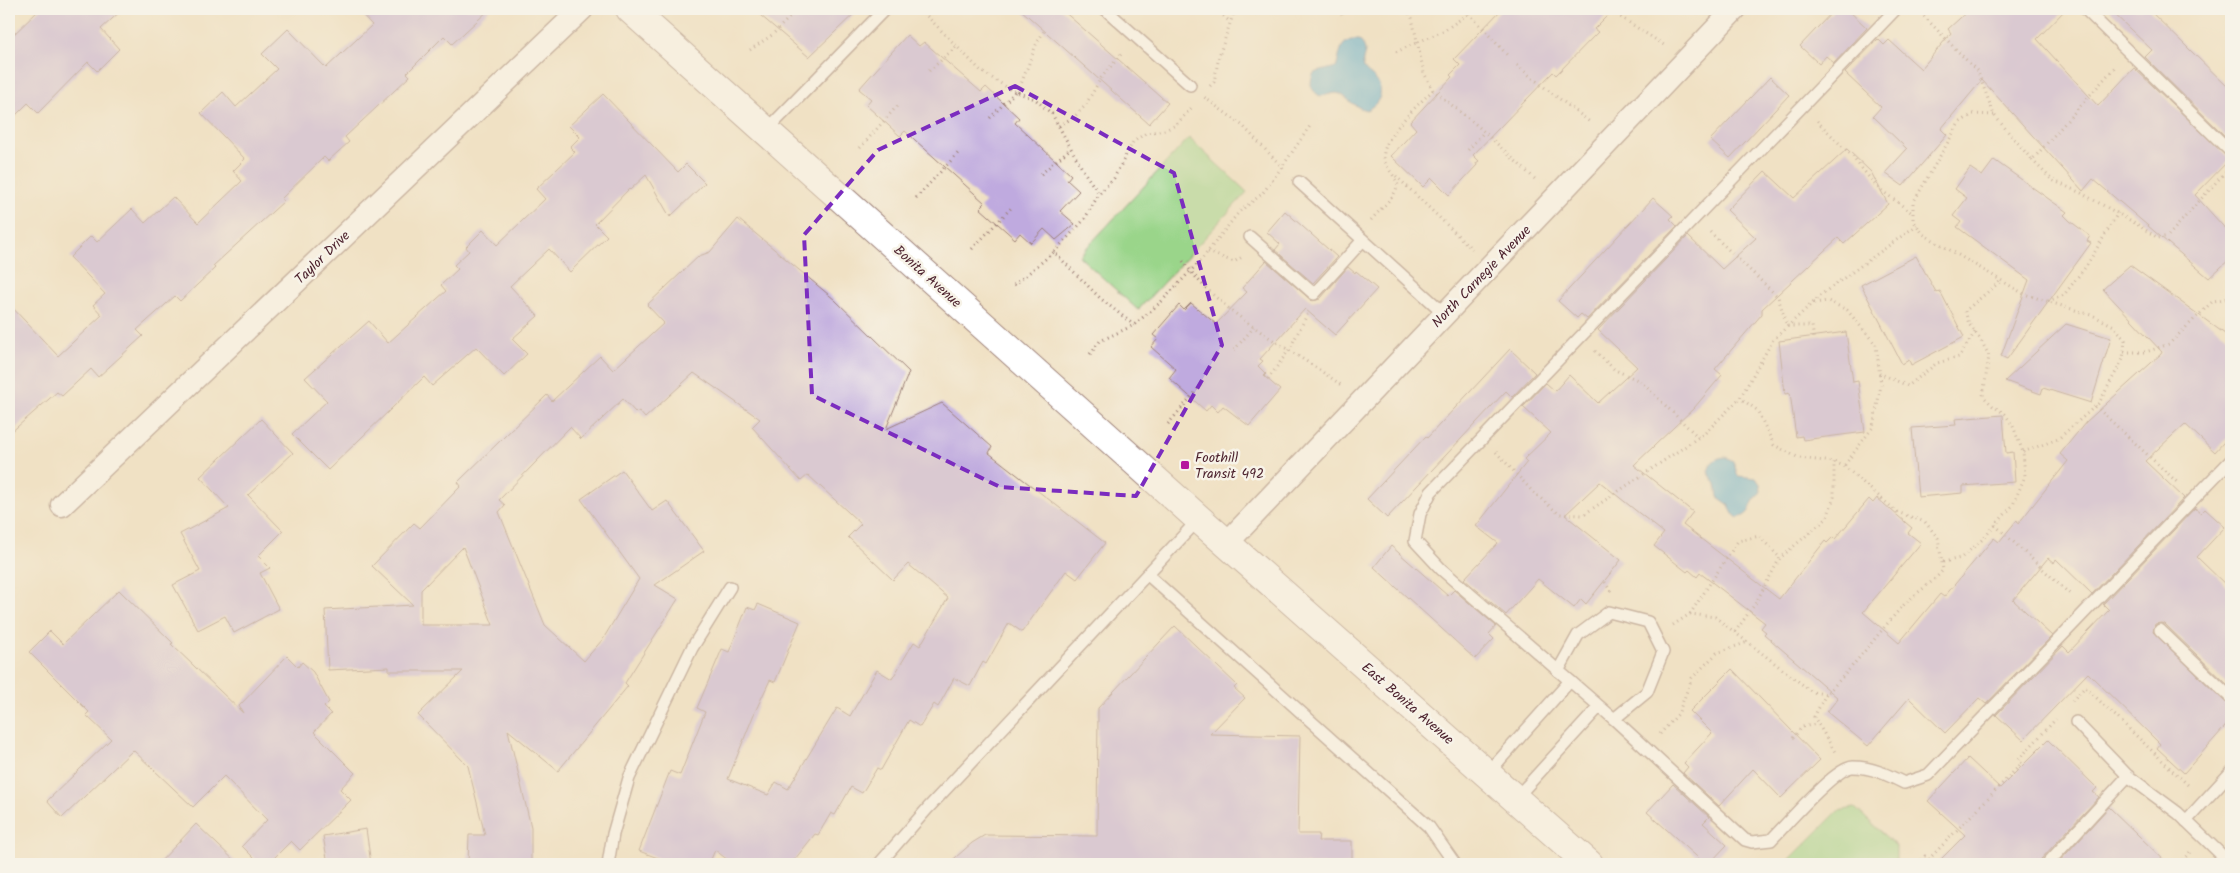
<svg xmlns="http://www.w3.org/2000/svg" width="2240" height="873" font-family="Kalam,sans-serif">
<style>
.green{fill:#9ad58a;stroke:#727a5a}
.water{fill:#56acd3;stroke:#50667f}
.building{fill:#bfaadf;fill-rule:evenodd}
.lines{fill:none;stroke-linecap:round;stroke-linejoin:round}
.lane-casing{stroke:#9d8078;stroke-width:14}
.street-casing{stroke:#9d8078;stroke-width:25}
.secondary-casing{stroke:#9d8078;stroke-width:30}
.path{stroke:#9d8078;stroke-width:3;stroke-dasharray:1 4;stroke-linecap:butt}
.lane{stroke:#fff;stroke-width:11}
.street{stroke:#fff;stroke-width:22}
.secondary{stroke:#fff;stroke-width:28}
.marked{fill:none;stroke:#7b2cbf;stroke-width:4;stroke-dasharray:10 6;stroke-linejoin:round}
.poi-dot{fill:#b5179e;stroke:#f7f3e8;stroke-width:2}
.labels{text-anchor:middle;stroke-width:5;stroke-linejoin:round;paint-order:stroke}
.street-label{font-size:14px;fill:#4a1f2b;stroke:#f7f3e8}
.poi-label{font-size:14px;fill:#4a1f2b;stroke:#f7f3e8;text-anchor:start}
</style>
<rect width="100%" height="100%" fill="#f7f3e8"/>
<filter id="ink" filterUnits="userSpaceOnUse"><feTurbulence type="fractalNoise" baseFrequency=".02" numOctaves="2"/><feDisplacementMap in="SourceGraphic" scale="10" xChannelSelector="R" yChannelSelector="G"/><feConvolveMatrix kernelMatrix="1 2 1 2 8 2 1 2 1" color-interpolation-filters="sRGB"/></filter>
<filter id="wash" filterUnits="userSpaceOnUse"><feTurbulence type="fractalNoise" baseFrequency=".0096" numOctaves="4" result="noise"/><feDisplacementMap in="SourceGraphic" scale="20" xChannelSelector="R" yChannelSelector="G"/><feGaussianBlur stdDeviation="1.12" result="paint"/><feColorMatrix in="noise" values="0 0 0 0 0 0 0 0 0 0 0 0 0 0 0 0 0 1.4 0 .05"/><feComposite in="paint" operator="in"/></filter>
<g filter="url(#wash)">
<rect width="100%" height="100%" fill="#f0e1c4"/>
<g class="green">
<polygon points="1189,138 1247,192 1138,310 1079,256"/>
<polygon points="1855,808 1896,846 1896,864 1785,864 1838,811"/>
</g>
<g class="water">
<path d="M 1351,40 L 1359,40 C 1372,53 1359,56 1364,68 C 1366,73 1372,75 1375,79 C 1386,91 1379,105 1366,110 C 1352,107 1345,94 1337,93 C 1332,93 1325,96 1320,96 C 1310,90 1309,83 1314,73 L 1336,67 C 1341,56 1338,44 1351,40 Z"/>
<path d="M 1726,457 L 1733,461 L 1738,476 L 1756,478 L 1760,484 L 1761,491 C 1759,496 1755,498 1753,502 C 1749,511 1749,515 1738,518 L 1733,514 L 1728,504 L 1718,497 L 1716,484 L 1708,472 C 1711,461 1715,458 1726,457 Z"/>
</g>
<g id="blocks">
<g class="building">
<polygon points="40,9 123,9 101,29 119,49 97,71 88,62 38,113 28,103 9,122 9,39"/>
<polygon points="357,9 490,9 452,44 444,36 407,73 410,76 345,137 349,142 328,161 324,157 281,199 284,201 213,266 215,268 180,301 175,296 137,330 143,336 98,377 91,369 62,396 57,392 9,434 9,304 58,356 102,315 93,305 105,294 70,257 91,236 97,242 132,209 145,223 173,197 198,223 242,181 233,171 245,159 201,113 223,92 236,107 277,69 262,54 288,29 326,68 372,25"/>
<polygon points="753,9 859,9 809,57"/>
<polygon points="1020,9 1061,9 1168,103 1149,124"/>
<polygon points="1502,9 1614,9 1594,29 1598,32 1556,75 1553,72 1473,155 1479,161 1476,163 1477,165 1449,195 1432,178 1423,187 1391,156 1416,129 1410,122 1452,77 1450,75 1460,65 1454,59"/>
<polygon points="1835,9 1847,9 1867,28 1834,63 1826,56 1819,64 1800,46"/>
<polygon points="1970,9 2066,9 2037,39 2098,106 2134,68 2230,159 2195,195 2231,235 2231,258 2209,278 2093,179 2083,191 1982,80 1941,129 1947,135 1903,186 1885,173 1907,149 1873,116 1881,107 1845,73 1878,39 1884,45 1889,40 1921,69 1951,33 1948,29"/>
<polygon points="2109,9 2148,9 2231,90 2231,142 2145,57 2152,50"/>
<polygon points="907,35 919,46 924,42 981,92 986,87 1019,118 1015,123 1071,175 1067,180 1079,191 1060,211 1075,224 1056,240 1044,229 1031,243 1020,233 1015,239 980,208 985,203 964,184 905,131 900,136 866,105 871,99 859,89"/>
<polygon points="1770,77 1789,95 1730,158 1710,140"/>
<polygon points="603,94 678,172 686,164 705,183 670,217 646,175 630,190 629,189 595,224 607,236 570,272 549,249 510,286 538,316 512,339 527,354 504,376 476,347 432,386 424,377 328,470 292,434 327,401 305,378 369,321 388,343 446,291 441,285 458,269 454,265 469,251 466,247 483,230 497,245 545,199 536,189 575,152 570,147 580,137 569,126"/>
<polygon points="1847,149 1871,172 1888,204 1844,244 1838,238 1762,309 1762,314 1715,369 1722,375 1694,408 1634,465 1693,512 1683,525 1779,599 1825,541 1827,543 1833,537 1835,539 1869,499 1873,503 1877,498 1912,528 1908,533 1921,543 1863,612 1899,643 1940,594 1944,597 1994,538 1999,542 2017,520 2018,524 2068,461 2060,454 2086,422 2161,354 2162,352 2103,289 2130,265 2225,334 2231,341 2231,434 2215,452 2185,424 2145,461 2184,498 2092,594 2056,559 2054,563 2048,558 2013,600 2052,636 1986,704 1979,698 1945,733 1909,698 1868,746 1827,712 1838,698 1764,634 1766,632 1761,628 1765,623 1700,573 1697,577 1689,570 1687,572 1654,546 1664,533 1600,482 1565,515 1621,560 1586,604 1581,599 1574,608 1538,579 1506,615 1464,579 1498,543 1476,526 1527,462 1524,459 1551,433 1523,407 1546,383 1555,391 1569,375 1598,403 1637,367 1598,330 1688,236 1722,269 1756,238 1727,210 1765,171 1794,198"/>
<polygon points="1994,160 2067,212 2064,215 2070,221 2090,236 2087,241 2091,243 2007,359 2001,356 2029,280 1957,227 1961,222 1953,216 1967,198 1955,189 1970,168 1982,176"/>
<polygon points="1653,198 1673,216 1670,219 1677,226 1587,319 1581,314 1577,318 1558,301"/>
<polygon points="1285,211 1337,257 1313,283 1275,250 1280,244 1267,232"/>
<path d="M 738,219 L 835,300 L 909,372 L 886,429 L 942,403 L 992,447 L 989,453 L 1105,543 L 1077,579 L 1066,571 L 1022,632 L 1009,623 L 986,664 L 983,662 L 970,686 L 954,678 L 938,707 L 934,704 L 920,727 L 909,720 L 881,770 L 877,768 L 862,793 L 851,787 L 835,815 L 831,813 L 818,835 L 815,834 L 791,864 L 733,864 L 715,850 L 709,864 L 674,864 L 639,851 L 670,771 L 680,775 L 705,712 L 697,708 L 722,649 L 729,652 L 747,607 L 755,610 L 758,604 L 800,622 L 775,682 L 770,680 L 754,714 L 728,779 L 768,795 L 776,782 L 788,789 L 837,708 L 850,716 L 877,670 L 892,679 L 914,642 L 920,646 L 948,598 L 908,564 L 893,580 L 848,537 L 861,524 L 808,475 L 801,481 L 752,427 L 760,419 L 694,373 L 645,418 L 639,411 L 636,413 L 623,399 L 581,439 L 570,427 L 499,500 L 505,505 L 499,512 L 545,625 L 584,661 L 603,639 L 639,579 L 581,499 L 622,470 L 652,511 L 667,501 L 704,551 L 655,585 L 678,599 L 625,683 L 628,686 L 558,771 L 508,730 L 531,827 L 531,864 L 468,864 L 469,835 L 485,835 L 468,766 L 418,715 L 463,671 L 389,671 L 389,667 L 328,670 L 325,610 L 413,605 L 372,566 L 414,523 L 420,528 L 461,486 L 458,482 L 547,395 L 552,401 L 600,356 L 613,370 L 664,323 L 647,305 L 699,256 L 710,252 ZM 463,547 L 493,625 L 421,625 L 421,590 Z"/>
<polygon points="1916,256 1936,292 1940,291 1964,337 1911,365 1909,360 1902,364 1861,285"/>
<polygon points="1266,261 1312,301 1320,299 1348,267 1355,273 1356,271 1377,289 1335,335 1305,309 1260,359 1263,361 1258,366 1266,374 1264,376 1280,390 1249,426 1223,406 1218,412 1211,405 1206,411 1169,378 1176,369 1151,347 1158,339 1153,335 1179,305 1184,310 1191,303 1216,324 1247,292 1242,288"/>
<polygon points="2066,324 2111,338 2091,403 2043,388 2041,394 2005,381"/>
<polygon points="1846,332 1853,382 1858,381 1865,432 1803,440 1802,436 1796,437 1790,393 1785,394 1779,341"/>
<polygon points="1510,349 1535,373 1512,397 1506,391 1387,518 1367,499 1426,436 1427,438"/>
<polygon points="2003,415 2006,453 2013,452 2015,482 1963,486 1963,493 1918,497 1912,428 1956,425 1955,419"/>
<polygon points="261,419 293,453 248,495 283,531 258,556 270,568 260,573 279,609 234,633 225,616 198,630 173,585 200,571 180,534 229,508 200,477"/>
<polygon points="2195,508 2201,513 2205,509 2225,527 2197,557 2231,590 2231,688 2165,624 2161,623 2155,624 2153,632 2226,703 2231,705 2231,720 2184,773 2157,748 2160,744 2088,673 2023,740 1996,715 2063,646 2069,652 2109,610 2103,604"/>
<polygon points="1391,546 1448,596 1454,590 1496,626 1489,634 1494,639 1475,659 1374,567"/>
<polygon points="119,590 173,643 171,644 243,713 239,706 287,656 298,667 302,662 313,672 329,702 324,707 331,714 314,732 355,773 340,789 351,800 300,850 291,841 268,864 260,864 242,846 267,820 224,776 193,807 133,750 62,818 47,801 111,739 86,715 89,712 29,652 50,631 63,644"/>
<polygon points="1175,626 1237,685 1234,688 1245,698 1210,734 1300,736 1298,834 1319,834 1318,841 1352,841 1352,864 948,864 972,843 985,835 1097,836 1098,708"/>
<polygon points="1732,669 1820,760 1781,798 1753,769 1719,806 1683,773 1688,767 1684,763 1712,733 1690,711"/>
<polygon points="2048,740 2097,788 2093,792 2099,797 2041,859 2040,864 1936,864 1965,835 1928,801 1968,758 2000,788"/>
<polygon points="1673,784 1709,817 1703,823 1727,845 1709,864 1705,864 1647,812"/>
<polygon points="2109,807 2168,864 2057,864"/>
<polygon points="196,824 238,864 158,864"/>
<polygon points="366,829 371,864 328,864 323,836"/>
</g>
</g>
</g>
<g filter="url(#ink)">
<use href="#blocks" fill-opacity="0" stroke="#9d8078" stroke-width="1"/>
<g class="lines">
<defs>
<g id="lane">
<polyline points="1105,9 1190,85"/>
<path d="M 1896,9 L 1431,492 L 1420,514 L 1415,541 L 1441,569 L 1614,719 L 1745,840 L 1752,842 L 1771,840 C 1786,825 1835,767 1853,767 C 1872,767 1888,775 1904,783 L 1928,775 L 2231,460"/>
<polyline points="2085,9 2231,152"/>
<polyline points="766,131 885,9"/>
<polyline points="1299,182 1445,314"/>
<polyline points="1250,237 1314,294 1363,240"/>
<polyline points="1148,575 1429,827 1455,864"/>
<polyline points="2160,630 2231,698"/>
<polyline points="1558,671 1578,635 1609,612 1648,622 1663,652 1647,692 1614,719"/>
<polyline points="2076,722 2128,776 2178,813 2231,864"/>
<polyline points="1488,773 1570,681"/>
<polyline points="1516,798 1599,707"/>
<polyline points="2186,821 2231,772"/>
<polyline points="608,864 613,834 629,778 692,648 730,587"/>
<polyline points="879,864 928,808 1199,519"/>
<polyline points="2047,864 2128,776"/>
</g>
<g id="street">
<polyline points="62,505 582,9"/>
<polyline points="1227,543 1735,9"/>
</g>
<polyline id="secondary" points="630,9 1199,519 1589,864"/>
</defs>
<use href="#lane" class="lane-casing"/>
<use href="#street" class="street-casing"/>
<use href="#secondary" class="secondary-casing"/>
<g class="path">
<polyline points="920,9 981,71 1011,90 1035,99 1052,114 1084,172 1099,194 1114,178 1133,142 1146,133 1165,130 1176,125 1193,106"/>
<polyline points="1216,9 1229,21"/>
<polyline points="1341,9 1342,15"/>
<polyline points="1407,9 1412,18 1424,73 1433,90 1479,127 1537,181"/>
<polyline points="1608,9 1664,45"/>
<polyline points="1917,9 1978,72 1994,115 2032,160 2115,67"/>
<polyline points="1469,13 1508,56"/>
<polyline points="750,50 772,35 798,9"/>
<polyline points="1396,52 1445,30 1475,9"/>
<path d="M 1517,65 C 1541,86 1566,103 1591,123"/>
<polyline points="929,71 956,47"/>
<polyline points="1210,86 1214,82 1219,56 1235,9"/>
<polyline points="1018,92 1036,45 1044,31"/>
<polyline points="1994,115 1973,114 1959,123 1913,203 1913,220 1923,234 2024,294 2094,316 2114,326 2125,340 2123,359 2099,403 2058,439 2023,452"/>
<polyline points="990,118 1015,92"/>
<polyline points="1817,121 1850,154 1877,187 1912,213"/>
<polyline points="1059,126 1075,116 1085,106 1101,78 1123,52"/>
<polyline points="860,148 898,105"/>
<polyline points="1468,150 1484,132"/>
<polyline points="2032,160 2052,180 2081,193 2135,223 2158,238 2168,236 2227,170"/>
<polyline points="1283,169 1282,167 1310,126"/>
<polyline points="1041,174 1071,148"/>
<polyline points="1396,176 1472,249"/>
<polyline points="916,198 960,151"/>
<path d="M 1371,220 L 1393,196 L 1398,185 C 1395,175 1386,169 1384,158 C 1380,139 1420,103 1433,90"/>
<polyline points="1710,232 1778,297 1787,326 1812,326 1814,340"/>
<polyline points="972,249 1012,207"/>
<polyline points="1054,252 1084,220 1099,194"/>
<polyline points="1208,252 1234,262 1242,257"/>
<path d="M 1183,261 C 1222,316 1288,346 1341,385"/>
<polyline points="1014,285 1054,252 1101,299 1134,325"/>
<polyline points="2048,301 2064,295 2087,265 2118,213"/>
<polyline points="1814,303 1828,301 1847,310 1876,345 1881,385 1873,427 1844,466"/>
<polyline points="1234,350 1254,327"/>
<polyline points="1595,351 1615,370 1640,381 1698,437"/>
<polyline points="2124,352 2146,352 2169,344 2213,301 2231,298"/>
<polyline points="1090,354 1100,341 1134,325 1161,302 1202,259 1239,212 1262,194 1282,167 1243,126 1204,97"/>
<polyline points="1879,373 1908,386 1937,363 1959,357 1975,332"/>
<polyline points="1268,379 1289,350 1308,313"/>
<polyline points="2095,406 2179,484"/>
<polyline points="1168,424 1204,382"/>
<polyline points="1496,452 1532,491 1559,514 1583,515 1705,433 1740,398 1773,340 1822,294 1917,225"/>
<polyline points="1995,525 2072,596"/>
<polyline points="1943,562 1961,558 1983,539 2013,505 2025,476 2023,452 2013,426 2005,414 1993,406 1983,396 1989,356 1981,340 1969,324 1965,311 2002,280"/>
<polyline points="1605,582 1611,592"/>
<polyline points="1690,614 1738,541 1759,536 1780,558"/>
<path d="M 1673,625 L 1690,614 L 1715,617 L 1812,692 L 1826,694 C 1853,668 1875,637 1900,609 C 1913,594 1931,585 1943,570 L 1938,538 L 1925,522 L 1897,512 L 1844,466 L 1834,462 L 1799,458 L 1774,445 L 1757,410 L 1740,398"/>
<polyline points="1735,632 1755,604 1780,558 1827,518 1834,497 1834,462"/>
<polyline points="1826,694 1814,717 1835,752"/>
<polyline points="2072,701 2085,687 2189,786"/>
<polyline points="1660,734 1678,714 1692,678 1717,653 1748,642"/>
<polyline points="1793,738 1802,727 1817,724"/>
<polyline points="1918,864 1925,856 1929,859 2022,763 2018,760 2056,719"/>
<polyline points="2179,864 2190,852"/>
</g>
<use href="#lane" class="lane"/>
<use href="#street" class="street"/>
<use href="#secondary" class="secondary"/>
</g>
</g>
<path d="M0 0H2240V873H0ZM 1015,86 L 1174,173 L 1222,345 L 1136,496 L 1000,487 L 812,395 L 804,235 L 878,150 Z" fill="#f0e1c4" fill-opacity=".55" fill-rule="evenodd"/>
<path class="marked" d="M 1015,86 L 1174,173 L 1222,345 L 1136,496 L 1000,487 L 812,395 L 804,235 L 878,150 Z"/>
<rect class="poi-dot" x="1180" y="460" width="10" height="10" rx="2.5"/>
<g class="labels">
<g class="street-label">
<text transform="translate(322 257) rotate(-44)" y="5">Taylor Drive</text>
<text transform="translate(928 276) rotate(42)" y="5">Bonita Avenue</text>
<text transform="translate(1481 276) rotate(-46)" y="5">North Carnegie Avenue</text>
<text transform="translate(1408 703) rotate(41)" y="5">East Bonita Avenue</text>
</g>
<g class="poi-label">
<text x="1195" y="462">Foothill<tspan x="1195" dy="16">Transit 492</tspan></text>
</g>
</g>
<rect width="2240" height="873" fill="none" stroke="#f7f3e8" stroke-width="30"/>
</svg>
